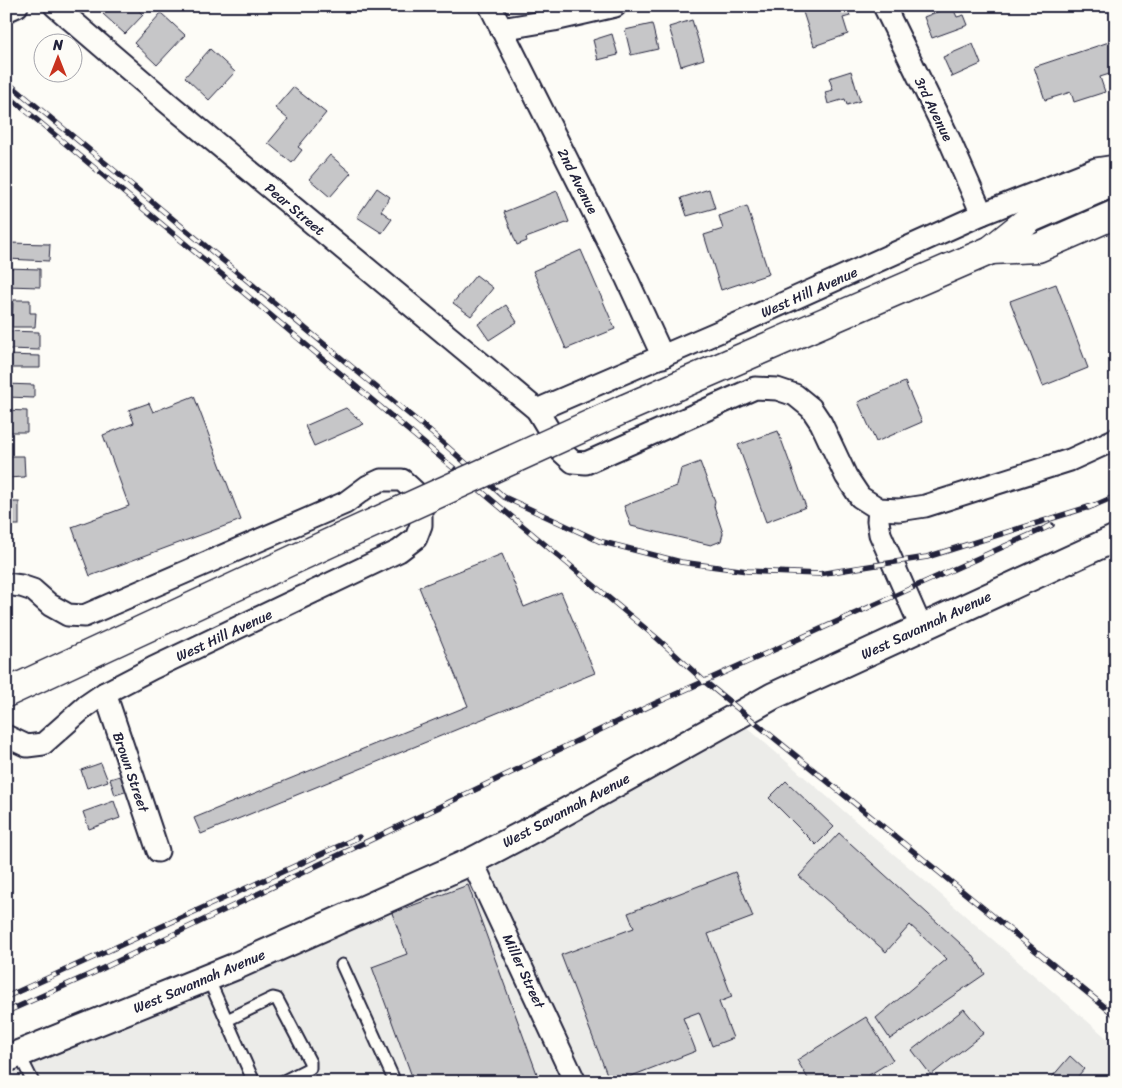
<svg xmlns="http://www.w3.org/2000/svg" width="1122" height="1088" font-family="Sriracha,sans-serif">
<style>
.built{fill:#ecece9}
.building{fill:#c6c6c8;stroke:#22223b}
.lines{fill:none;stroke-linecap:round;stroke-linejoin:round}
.service-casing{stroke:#22223b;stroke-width:15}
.minor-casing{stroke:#22223b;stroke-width:25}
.tertiary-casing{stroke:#22223b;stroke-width:30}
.trunk-casing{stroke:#22223b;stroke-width:31}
.service{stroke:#fdfcf7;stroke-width:11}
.minor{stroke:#fdfcf7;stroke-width:21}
.tertiary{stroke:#fdfcf7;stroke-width:26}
.trunk{stroke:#fdfcf7;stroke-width:28}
.rail-casing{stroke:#22223b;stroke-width:5.5}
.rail{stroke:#fdfcf7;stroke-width:4;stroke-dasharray:11;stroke-linecap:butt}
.trunk-bridge-casing{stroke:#22223b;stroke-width:31;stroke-linecap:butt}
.trunk-bridge{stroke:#fdfcf7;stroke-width:28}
.labels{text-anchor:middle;stroke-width:5;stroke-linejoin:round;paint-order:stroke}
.street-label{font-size:14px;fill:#22223b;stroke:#fdfcf7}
</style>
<rect width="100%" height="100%" fill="#fdfcf7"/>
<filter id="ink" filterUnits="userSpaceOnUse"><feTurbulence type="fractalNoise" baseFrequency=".02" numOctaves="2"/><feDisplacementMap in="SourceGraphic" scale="10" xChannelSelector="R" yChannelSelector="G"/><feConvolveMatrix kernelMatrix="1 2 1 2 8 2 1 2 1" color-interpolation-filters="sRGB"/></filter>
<g filter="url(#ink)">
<polygon class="built" points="743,724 1116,1046 1116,1082 6,1082 6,1071"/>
<g class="building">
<polygon points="111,6 139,6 137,9 143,15 125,34 103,14"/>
<polygon points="407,6 423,6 410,12"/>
<polygon points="810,6 847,6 850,16 843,18 848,34 814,46 802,9"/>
<polygon points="952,6 957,17 964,15 968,25 932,38 924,17"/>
<polygon points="161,13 185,35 157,65 134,43"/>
<polygon points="692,20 704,59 681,66 669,27"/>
<polygon points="652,24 658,49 631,55 625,30"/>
<polygon points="612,34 618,55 598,60 593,40"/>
<polygon points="1112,41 1116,53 1116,72 1100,77 1105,92 1074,102 1071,92 1045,100 1034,67"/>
<polygon points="973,44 981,64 952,77 943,57"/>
<polygon points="210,49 235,72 209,100 185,77"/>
<polygon points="851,71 860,101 847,105 845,99 828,104 825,92 833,90 829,78"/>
<polygon points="293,87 326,113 298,147 302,150 292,163 268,143 288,119 275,108"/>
<polygon points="330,155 351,173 330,197 309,179"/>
<polygon points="377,188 390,197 381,211 392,219 382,233 357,217"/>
<polygon points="709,189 715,208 687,216 681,198"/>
<polygon points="557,191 569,222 526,238 527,241 517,245 504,212"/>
<polygon points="747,206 769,274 721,290 704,235 723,229 719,216"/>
<polygon points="8,243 50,244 49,261 7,259"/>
<polygon points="581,250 615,329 566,349 533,271"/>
<polygon points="6,268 40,269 40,287 6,286"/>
<polygon points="476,275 493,288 471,316 453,303"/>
<polygon points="1056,284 1088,368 1043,386 1010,301"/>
<polygon points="1116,297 1116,311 1110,300"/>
<polygon points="13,300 30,300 30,313 36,313 35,327 12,327"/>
<polygon points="506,305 517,322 489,340 478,324"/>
<polygon points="8,331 39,332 39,350 8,349"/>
<polygon points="6,355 40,356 40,368 6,368"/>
<polygon points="905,382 922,422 876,442 858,402"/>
<polygon points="6,384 34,385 34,398 6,397"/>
<polygon points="194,396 241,520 90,576 72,527 129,506 103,435 134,423 129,410 149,403 153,412"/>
<polygon points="346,408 364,424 314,446 305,426"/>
<polygon points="6,410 27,411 27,432 6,432"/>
<polygon points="778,431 806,507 766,522 738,445"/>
<polygon points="6,456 24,456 25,477 6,478"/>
<polygon points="700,462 715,501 714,506 723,533 721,541 711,545 631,526 624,506 677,486 681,469"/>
<rect x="6" y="502" width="13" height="23"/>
<polygon points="502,554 524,607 561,592 595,673 201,834 194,818 468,706 419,587"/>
<polygon points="101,763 108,781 87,788 81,770"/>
<polygon points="123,775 128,791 115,795 110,779"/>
<polygon points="786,781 834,827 816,845 769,798"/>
<polygon points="114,801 120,818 89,829 83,812"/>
<polygon points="839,833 972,954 985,974 890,1039 876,1018 947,959 910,925 886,952 799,876"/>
<polygon points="735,872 753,917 708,934 732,997 719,1002 733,1038 712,1046 699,1012 683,1018 696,1051 616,1082 610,1082 561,955 634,928 628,913"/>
<polygon points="468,885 540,1082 414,1082 372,967 407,954 392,913"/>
<polygon points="964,1009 984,1033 931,1075 912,1050"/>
<polygon points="866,1017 893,1060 858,1082 810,1082 797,1060"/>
<polygon points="1070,1056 1084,1069 1073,1082 1058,1082 1052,1077"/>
</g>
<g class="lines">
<defs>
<g id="service">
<polyline points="342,965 395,1082"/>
<polyline points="208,978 254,1082"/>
<polyline points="227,1020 273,998 277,999 310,1062 310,1068 282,1082"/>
<polyline points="19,1054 33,1082"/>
</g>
<g id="minor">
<polyline points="55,6 168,103 537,410 562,452 573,462 586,463 755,388 777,389 795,395 811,408 821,423 846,476 860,497 879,509 899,510 925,506 1070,460 1116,439"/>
<polyline points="490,6 627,279 663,357"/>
<polyline points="884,6 949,139 982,214"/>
<polyline points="6,11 17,6"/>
<polyline points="501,29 554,20 615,6"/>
<polyline points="537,410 744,321 982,214 1096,169 1116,166"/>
<polyline points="879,509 878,521 880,534 921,627"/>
<polyline points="6,584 21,586 33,590 50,605 68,615 84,616 345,503 368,486 381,480 402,480 415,492 421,511 421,525 416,538 399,551 153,668 105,693 86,706 43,744 27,746 6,736"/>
<polyline points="105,693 158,851"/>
<polyline points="472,861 575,1082"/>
</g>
<polyline id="tertiary" points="6,1059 234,967 472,861 556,817 773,696 1116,538"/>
<g id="trunk">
<polyline points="991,250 1038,248 1116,214"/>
<polyline points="624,409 991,250 1031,218 1116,181"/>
<polyline points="6,693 338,539"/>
</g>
</defs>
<use href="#service" class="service-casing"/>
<use href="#minor" class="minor-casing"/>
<use href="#tertiary" class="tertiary-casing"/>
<use href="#trunk" class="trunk-casing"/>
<use href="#service" class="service"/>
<use href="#minor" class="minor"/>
<use href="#tertiary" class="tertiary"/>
<use href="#trunk" class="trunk"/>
<defs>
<g id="rail">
<polyline points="6,81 433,434 504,497 599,541 681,562 747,571 819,574 927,557 1095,505"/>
<polyline points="6,94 658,639 704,681 1116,1016"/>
<polyline points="1088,508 1116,496"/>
<polyline points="6,997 359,837"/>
<polyline points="6,1012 93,973 656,703 1052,525"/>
</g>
</defs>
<use href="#rail" class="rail-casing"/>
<use href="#rail" class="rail"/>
<defs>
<polyline id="trunk-bridge" points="338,539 624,409"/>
</defs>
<use href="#trunk-bridge" class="trunk-bridge-casing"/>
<use href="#trunk-bridge" class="trunk-bridge"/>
</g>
</g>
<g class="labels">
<g class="street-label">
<text transform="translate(934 109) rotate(64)" y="5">3rd Avenue</text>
<text transform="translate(578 181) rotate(63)" y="5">2nd Avenue</text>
<text transform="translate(295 209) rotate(40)" y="5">Pear Street</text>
<text transform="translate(809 292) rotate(-24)" y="5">West Hill Avenue</text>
<text transform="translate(926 625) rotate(-25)" y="5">West Savannah Avenue</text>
<text transform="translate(224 635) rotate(-25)" y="5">West Hill Avenue</text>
<text transform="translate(131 772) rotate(71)" y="5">Brown Street</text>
<text transform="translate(566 810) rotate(-28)" y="5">West Savannah Avenue</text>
<text transform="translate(524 971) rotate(65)" y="5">Miller Street</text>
<text transform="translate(199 981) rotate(-23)" y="5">West Savannah Avenue</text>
</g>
</g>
<rect width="1122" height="1088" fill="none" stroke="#fdfcf7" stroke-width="25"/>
<rect x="12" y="12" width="1097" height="1063" fill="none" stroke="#22223b" stroke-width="2" filter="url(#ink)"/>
<g transform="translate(58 58)"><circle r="24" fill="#fdfcf7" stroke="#a5a5ac"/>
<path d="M0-4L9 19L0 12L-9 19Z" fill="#c8321e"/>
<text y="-8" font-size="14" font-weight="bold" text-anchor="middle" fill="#22223b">N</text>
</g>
</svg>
